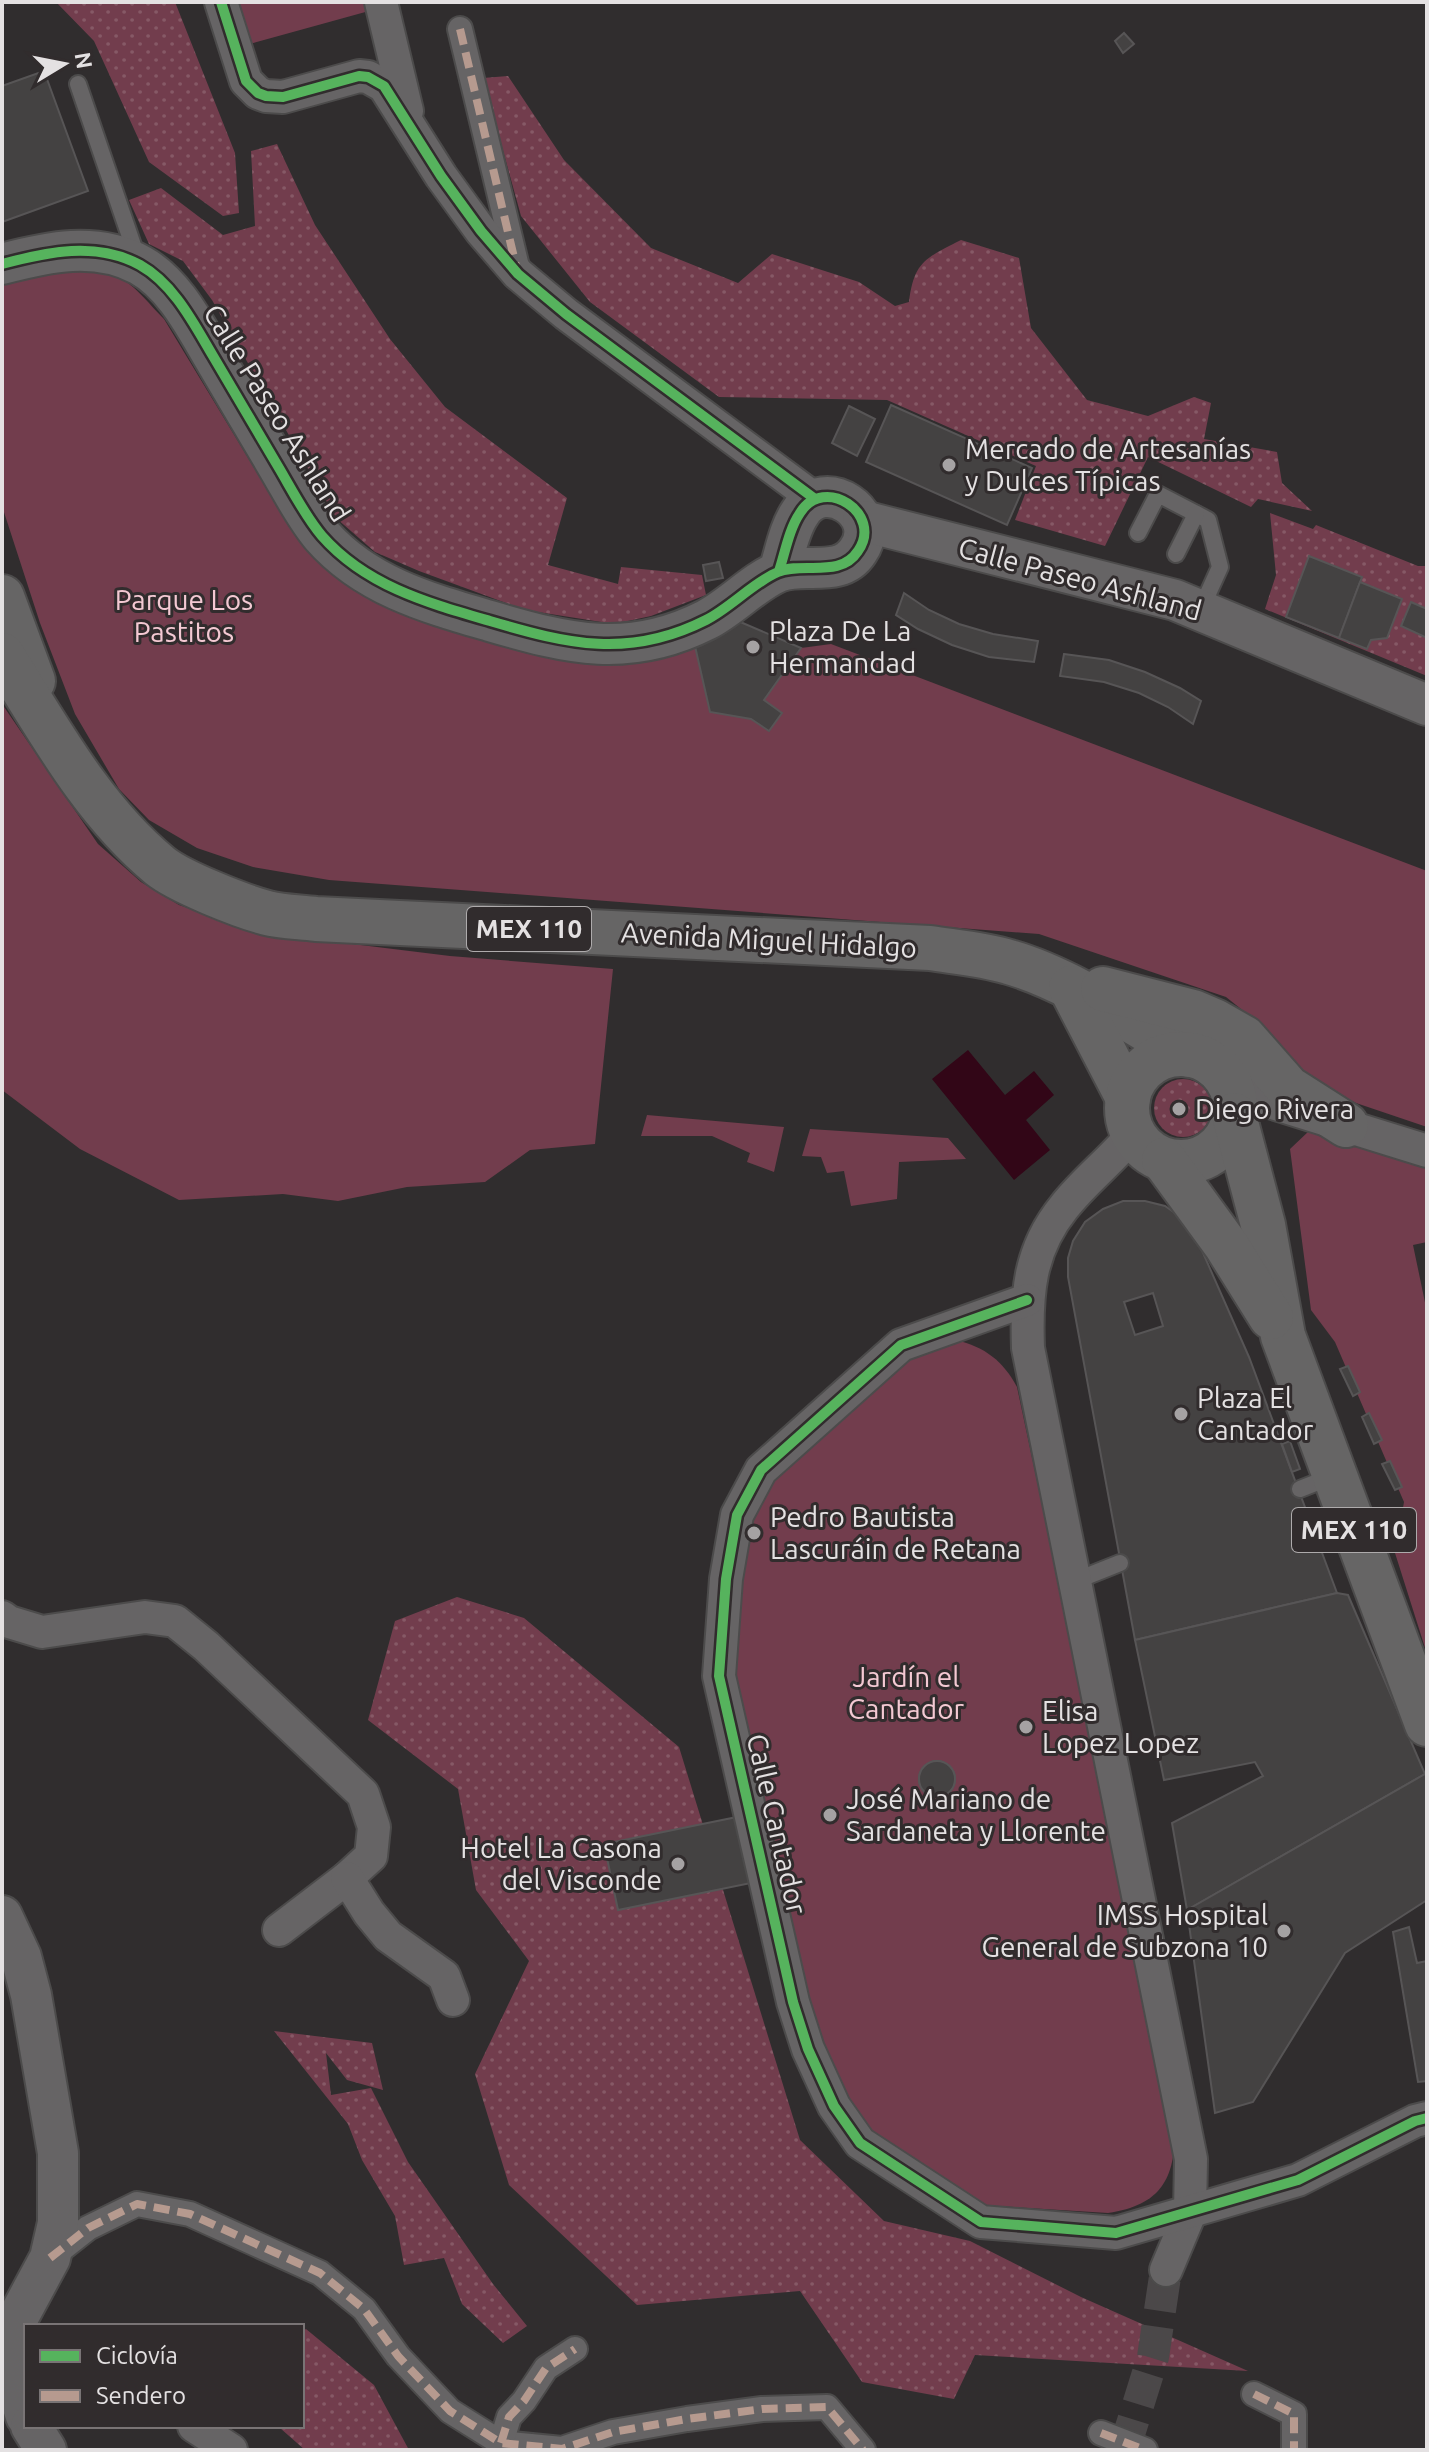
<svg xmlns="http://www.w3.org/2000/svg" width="1429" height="2452" font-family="Ubuntu,sans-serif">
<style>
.grass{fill:url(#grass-dots)}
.green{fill:#723d4d}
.water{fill:#320617}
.building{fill:#444242;stroke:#575556;stroke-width:2;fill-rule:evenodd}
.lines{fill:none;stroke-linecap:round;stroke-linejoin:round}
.minor-tunnel{stroke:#4b4849;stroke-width:32;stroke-dasharray:32 16;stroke-linecap:butt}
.service-casing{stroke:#4c4b4b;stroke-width:20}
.pedestrian-casing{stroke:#4c4b4b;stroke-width:28}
.minor-casing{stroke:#4c4b4b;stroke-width:36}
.tertiary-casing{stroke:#4c4b4b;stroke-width:44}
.primary-casing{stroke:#4c4b4b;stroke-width:48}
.service{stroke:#666465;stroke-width:16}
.pedestrian{stroke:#666465;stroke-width:24}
.minor{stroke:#666465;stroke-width:32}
.tertiary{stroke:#666465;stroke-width:40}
.primary{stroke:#666565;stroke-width:44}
.quiet{stroke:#b69a8f;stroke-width:8;stroke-dasharray:16 8;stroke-linecap:butt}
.cycleway-casing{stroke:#312c2d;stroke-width:15}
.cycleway{stroke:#56b35d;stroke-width:10}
.poi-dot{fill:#a5a2a3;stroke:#312c2d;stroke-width:3}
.labels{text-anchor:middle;stroke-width:6;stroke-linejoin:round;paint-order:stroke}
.shield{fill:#312c2d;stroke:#aeabac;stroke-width:2}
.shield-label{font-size:26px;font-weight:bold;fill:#e4e1e2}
.street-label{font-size:28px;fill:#e4e1e2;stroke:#312c2d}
.poi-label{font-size:28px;fill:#e4e1e2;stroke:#312c2d;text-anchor:start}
.park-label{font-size:28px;fill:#f4c9d3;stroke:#312c2d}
</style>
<defs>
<pattern id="grass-dots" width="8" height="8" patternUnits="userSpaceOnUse" patternTransform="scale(2)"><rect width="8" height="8" fill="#723d4d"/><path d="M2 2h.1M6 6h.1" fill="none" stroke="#865966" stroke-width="1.8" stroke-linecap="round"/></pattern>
</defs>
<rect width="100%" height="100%" fill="#302d2e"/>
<g class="grass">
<polygon points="56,2 175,2 235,153 239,213 223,216 149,162 94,41"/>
<path d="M 508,76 L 564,160 L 651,248 L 738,283 L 772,254 L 859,282 L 895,306 L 909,302 C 914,261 926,258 961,240 L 1019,258 L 1031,328 L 1087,400 L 1148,416 L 1194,397 L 1211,403 L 1204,439 L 1277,452 L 1282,483 L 1312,511 L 1258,499 L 1251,507 L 1148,457 L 1105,546 L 1015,520 L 1036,466 L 887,400 L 719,397 L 590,302 L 521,216 L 483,78 Z"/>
<polygon points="277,144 315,225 390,339 445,407 567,498 548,565 618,584 621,567 702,575 706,595 651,616 614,624 525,610 419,571 375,552 336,518 212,300 183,261 149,244 129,200 161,188 223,235 255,226 251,151"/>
<polygon points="1270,513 1313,529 1316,525 1418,566 1427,566 1427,676 1265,609 1276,575"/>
<circle cx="1183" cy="1108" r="29"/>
<polygon points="457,1597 524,1618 679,1747 800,2140 884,2221 970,2241 1081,2297 1248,2371 975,2355 954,2399 862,2382 800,2291 637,2305 509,2185 475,2074 529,1961 476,1890 458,1789 368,1720 395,1621"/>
<polygon points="274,2031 372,2043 383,2090 347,2080 326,2053 331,2095 371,2088 408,2162 493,2284 527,2326 503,2343 462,2304 444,2258 404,2265 395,2216 362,2160 348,2124"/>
<polygon points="306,2329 374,2385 409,2450 305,2450 280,2428 280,2426 302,2426 302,2331"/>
</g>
<g class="green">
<polygon points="226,2 367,2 369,11 239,47"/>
<path d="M 43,261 C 65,265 90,266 112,274 C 132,281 149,304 164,319 L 296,537 L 322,565 L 346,582 L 471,629 L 692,633 L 710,712 L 751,719 L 769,730 L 782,713 L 764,700 L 801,648 L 831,644 L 1427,871 L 1427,1127 L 1356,1103 L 1294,1073 L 1246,1013 L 1226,997 L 1039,934 L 329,880 L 253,867 L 197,848 L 149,820 L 119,789 L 75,714 L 40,623 L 2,506 L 2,283 Z"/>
<polygon points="1054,437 1091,455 1066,505 1030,487"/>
<polygon points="2,704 98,844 141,882 179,905 230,922 304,938 450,956 613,969 595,1144 530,1150 485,1182 407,1187 338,1201 283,1194 179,1200 80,1149 2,1090"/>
<polygon points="647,1115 784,1127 774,1172 747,1162 750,1153 712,1136 641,1136"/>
<polygon points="810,1129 948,1138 966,1159 899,1162 897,1199 851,1206 844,1171 827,1173 821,1157 802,1156"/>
<polygon points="1309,1131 1427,1167 1427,1242 1413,1245 1427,1312 1427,1654 1395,1553 1404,1502 1335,1342 1311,1310 1290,1149"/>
<path d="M 956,1340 C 985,1347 1003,1361 1017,1387 L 1175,2129 C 1175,2179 1161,2205 1108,2213 L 981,2205 L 872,2138 L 831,2075 L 803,2001 L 731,1693 L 741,1531 L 760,1489 L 901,1356 Z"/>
</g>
<polygon class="water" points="968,1050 1005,1095 1034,1071 1054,1095 1026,1120 1050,1150 1014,1180 932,1079"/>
<g class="building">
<polygon points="1124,33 1134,44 1123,53 1115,41"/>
<polygon points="44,71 88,191 2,222 2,86"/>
<polygon points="891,405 1032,468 1007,525 866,462"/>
<polygon points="849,406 875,419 857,456 832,443"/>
<polygon points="1309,556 1362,577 1339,638 1286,617"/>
<polygon points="719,562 723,578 706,581 703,565"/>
<polygon points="1360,582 1402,599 1387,638 1371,640 1367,649 1339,638"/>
<polygon points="904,593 929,610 959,624 993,634 1038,641 1034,662 989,657 952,645 918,629 896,615"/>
<polygon points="1411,602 1427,609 1427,638 1401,626"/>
<polygon points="731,618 801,648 764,700 782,713 769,731 751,719 710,712 692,633"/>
<polygon points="1064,654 1109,660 1145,672 1180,688 1201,701 1193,724 1168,707 1139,693 1104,682 1060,676"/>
<path d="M 1123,1201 L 1145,1201 L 1165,1206 L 1182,1218 L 1200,1246 L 1249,1357 L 1337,1593 L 1135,1640 L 1068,1277 L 1068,1258 L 1073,1241 L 1085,1222 L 1103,1209 ZM 1153,1293 L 1163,1326 L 1135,1335 L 1124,1302 Z"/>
<polygon points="1348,1366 1360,1392 1353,1396 1340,1369"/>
<polygon points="1369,1413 1382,1440 1374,1444 1362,1417"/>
<polygon points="1290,1441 1300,1469 1292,1472 1282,1444"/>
<polygon points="1390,1461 1402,1487 1395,1490 1382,1464"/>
<polygon points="1317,1513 1327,1541 1320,1544 1310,1516"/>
<polygon points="1337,1593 1348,1595 1425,1774 1187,1910 1172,1823 1263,1776 1255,1762 1164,1780 1135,1640"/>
<circle cx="937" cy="1779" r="18"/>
<circle cx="937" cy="1779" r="18"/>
<polygon points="1425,1774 1427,1776 1427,1900 1345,1953 1253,2102 1215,2113 1187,1910"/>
<polygon points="737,1817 751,1883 618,1910 604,1844"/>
<polygon points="1409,1927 1417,1963 1427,1961 1427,2081 1418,2082 1393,1932"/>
</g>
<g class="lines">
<polyline class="minor-tunnel" points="1124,2450 1153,2357 1166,2270"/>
<defs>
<g id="service">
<polyline points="78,84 138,260"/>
<polyline points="1138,533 1158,494 1208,520 1220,567 1201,609"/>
<polyline points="1176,554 1196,514"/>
<polyline points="1300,1489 1333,1476"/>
<polyline points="1075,1581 1120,1563"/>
</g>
<g id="pedestrian">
<polyline points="460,29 518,271"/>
<polyline points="50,2258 88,2228 137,2204 190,2214 320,2273 364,2309 398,2356 450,2411 501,2443 562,2449 613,2432 687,2419 762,2409 827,2407 863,2450"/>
<polyline points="1254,2394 1294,2414 1294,2450"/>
<polyline points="1101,2433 1145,2450"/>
<polyline points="501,2443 509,2417 524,2401 546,2368 575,2349"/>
</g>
<g id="minor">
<polyline points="221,2 246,81 258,93 266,96 283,97 359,76 368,77 384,86 441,176 481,231 518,274 566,314 815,499"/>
<polyline points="381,2 407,111"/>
<polyline points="1231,1090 1427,1151"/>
<path d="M 1133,1134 C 1112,1160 1085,1180 1064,1207 C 1029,1250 1026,1294 1028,1348 L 1191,2159 L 1190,2213 L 1166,2270"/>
<polyline points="1027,1300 901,1345 761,1470 737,1515 726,1579 719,1676 793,2002 808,2049 834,2106 860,2143 981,2222 1116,2233 1298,2180 1415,2121 1427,2118"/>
<polyline points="2,1617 9,1622 42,1632 145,1617 175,1621 206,1646 363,1794 374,1827 371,1856 347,1878 279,1930"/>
<polyline points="347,1878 369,1913 388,1936 444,1976 453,2000"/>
<polyline points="194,2426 231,2450"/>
</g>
<g id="tertiary">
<path d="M 2,264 C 47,252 96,241 140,265 C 174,284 194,324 213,356 C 235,393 257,431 279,468 C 292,490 305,516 322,536 C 366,586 428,603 490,621 C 568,644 629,659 706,620 C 730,608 754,582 778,572 C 803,561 840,579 858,551 C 884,514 824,474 800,513 C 789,529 785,553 779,571"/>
<polyline points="863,521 1175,600 1427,705"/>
<polyline points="2,1916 21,1957 31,1995 58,2153 58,2223 50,2258 15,2323 12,2354 15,2383 26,2416"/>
<polyline points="31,2426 46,2450"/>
</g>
<g id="primary">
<polyline points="2,597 33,681"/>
<path d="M 2,655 C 48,728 92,810 160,866 C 180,882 241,906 267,913 C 282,917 300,917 316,919 L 930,948 C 956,952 983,954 1009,962 C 1069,979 1135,1024 1190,1055"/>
<polyline points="1071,988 1128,1098"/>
<polyline points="1103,989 1193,1012 1214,1021 1244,1038 1288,1088 1346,1125"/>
<circle cx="1181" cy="1108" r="54"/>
<polyline points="1234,1115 1263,1225 1283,1336 1427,1724"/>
<polyline points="1164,1160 1226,1245 1271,1317"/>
</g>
</defs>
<use href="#service" class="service-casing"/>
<use href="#pedestrian" class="pedestrian-casing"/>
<use href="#minor" class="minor-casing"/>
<use href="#tertiary" class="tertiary-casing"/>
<use href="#primary" class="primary-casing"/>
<use href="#service" class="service"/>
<use href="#pedestrian" class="pedestrian"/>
<use href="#minor" class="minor"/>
<use href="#tertiary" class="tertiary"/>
<use href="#primary" class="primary"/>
<g class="quiet">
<polyline points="460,29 516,266"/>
<polyline points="50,2258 88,2228 137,2204 190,2214 320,2273 364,2309 398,2356 450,2411 501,2443 562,2449 613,2432 687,2419 762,2409 827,2407 863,2450"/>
<polyline points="1254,2394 1294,2414 1294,2450"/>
<polyline points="1101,2433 1145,2450"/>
<polyline points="501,2443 509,2417 524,2401 546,2368 575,2349"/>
</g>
<defs>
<g id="cycleway">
<polyline points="221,2 246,81 258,93 266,96 283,97 359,76 368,77 384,86 441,176 481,231 518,274 566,314 815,499"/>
<path d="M 2,264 C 47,252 96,241 140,265 C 174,284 194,324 213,356 C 235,393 257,431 279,468 C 292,490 305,516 322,536 C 366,586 428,603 490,621 C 568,644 629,659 706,620 C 730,608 754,582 778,572 C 803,561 840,579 858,551 C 884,514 824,474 800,513 C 789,529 785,553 779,571"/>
<polyline points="1027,1300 901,1345 761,1470 737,1515 726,1579 719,1676 793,2002 808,2049 834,2106 860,2143 981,2222 1116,2233 1298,2180 1415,2121 1427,2118"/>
</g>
</defs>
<use href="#cycleway" class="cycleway-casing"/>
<use href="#cycleway" class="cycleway"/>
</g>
<g class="poi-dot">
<circle cx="949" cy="465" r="8"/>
<circle cx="753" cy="647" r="8"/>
<circle cx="1179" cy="1109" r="8"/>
<circle cx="1181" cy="1414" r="8"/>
<circle cx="754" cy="1533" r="8"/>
<circle cx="1026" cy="1727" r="8"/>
<circle cx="830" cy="1815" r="8"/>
<circle cx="678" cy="1864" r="8"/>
<circle cx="1284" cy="1931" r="8"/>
</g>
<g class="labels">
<g class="shield">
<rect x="467" y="907" width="124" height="44" rx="6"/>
<rect x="1292" y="1508" width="124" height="44" rx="6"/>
</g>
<g class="shield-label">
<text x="529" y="938">MEX 110</text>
<text x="1354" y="1539">MEX 110</text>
</g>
<g class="street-label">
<text transform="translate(277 413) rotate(58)" y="10">Calle Paseo Ashland</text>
<text transform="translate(1080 579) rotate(15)" y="10">Calle Paseo Ashland</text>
<text transform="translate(769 940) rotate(3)" y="10">Avenida Miguel Hidalgo</text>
<text transform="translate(777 1824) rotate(77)" y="10">Calle Cantador</text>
</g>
<g class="poi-label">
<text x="965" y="459">Mercado de Artesanías<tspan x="965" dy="32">y Dulces Típicas</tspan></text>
<text x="769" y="641">Plaza De La<tspan x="769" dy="32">Hermandad</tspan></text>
<text x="1195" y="1119">Diego Rivera</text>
<text x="1197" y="1408">Plaza El<tspan x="1197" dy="32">Cantador</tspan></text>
<text x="770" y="1527">Pedro Bautista<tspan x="770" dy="32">Lascuráin de Retana</tspan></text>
<text x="1042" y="1721">Elisa<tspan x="1042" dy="32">Lopez Lopez</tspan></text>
<text x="846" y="1809">José Mariano de<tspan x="846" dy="32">Sardaneta y Llorente</tspan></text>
<text x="662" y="1858" text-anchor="end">Hotel La Casona<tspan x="662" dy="32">del Visconde</tspan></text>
<text x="1268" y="1925" text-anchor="end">IMSS Hospital<tspan x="1268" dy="32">General de Subzona 10</tspan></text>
</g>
<g class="park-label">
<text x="184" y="610">Parque Los<tspan x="184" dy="32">Pastitos</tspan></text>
<text x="906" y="1687">Jardín el<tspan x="906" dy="32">Cantador</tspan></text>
</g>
</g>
<rect width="1429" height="2452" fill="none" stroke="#e4e1e2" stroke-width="8"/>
<rect x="24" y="2324" width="280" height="104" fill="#312c2d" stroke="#797475" stroke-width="2"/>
<rect x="40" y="2350" width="40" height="12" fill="#56b35d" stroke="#797475" stroke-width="2"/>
<text x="96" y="2364" font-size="24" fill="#e4e1e2">Ciclovía</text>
<rect x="40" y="2390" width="40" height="12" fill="#b69a8f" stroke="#797475" stroke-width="2"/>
<text x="96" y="2404" font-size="24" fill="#e4e1e2">Sendero</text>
<g transform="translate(64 64) rotate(80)" stroke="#312c2d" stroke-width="6" paint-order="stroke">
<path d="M0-6L14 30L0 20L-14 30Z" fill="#e4e1e2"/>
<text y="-12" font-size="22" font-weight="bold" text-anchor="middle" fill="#e4e1e2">N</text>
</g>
</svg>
